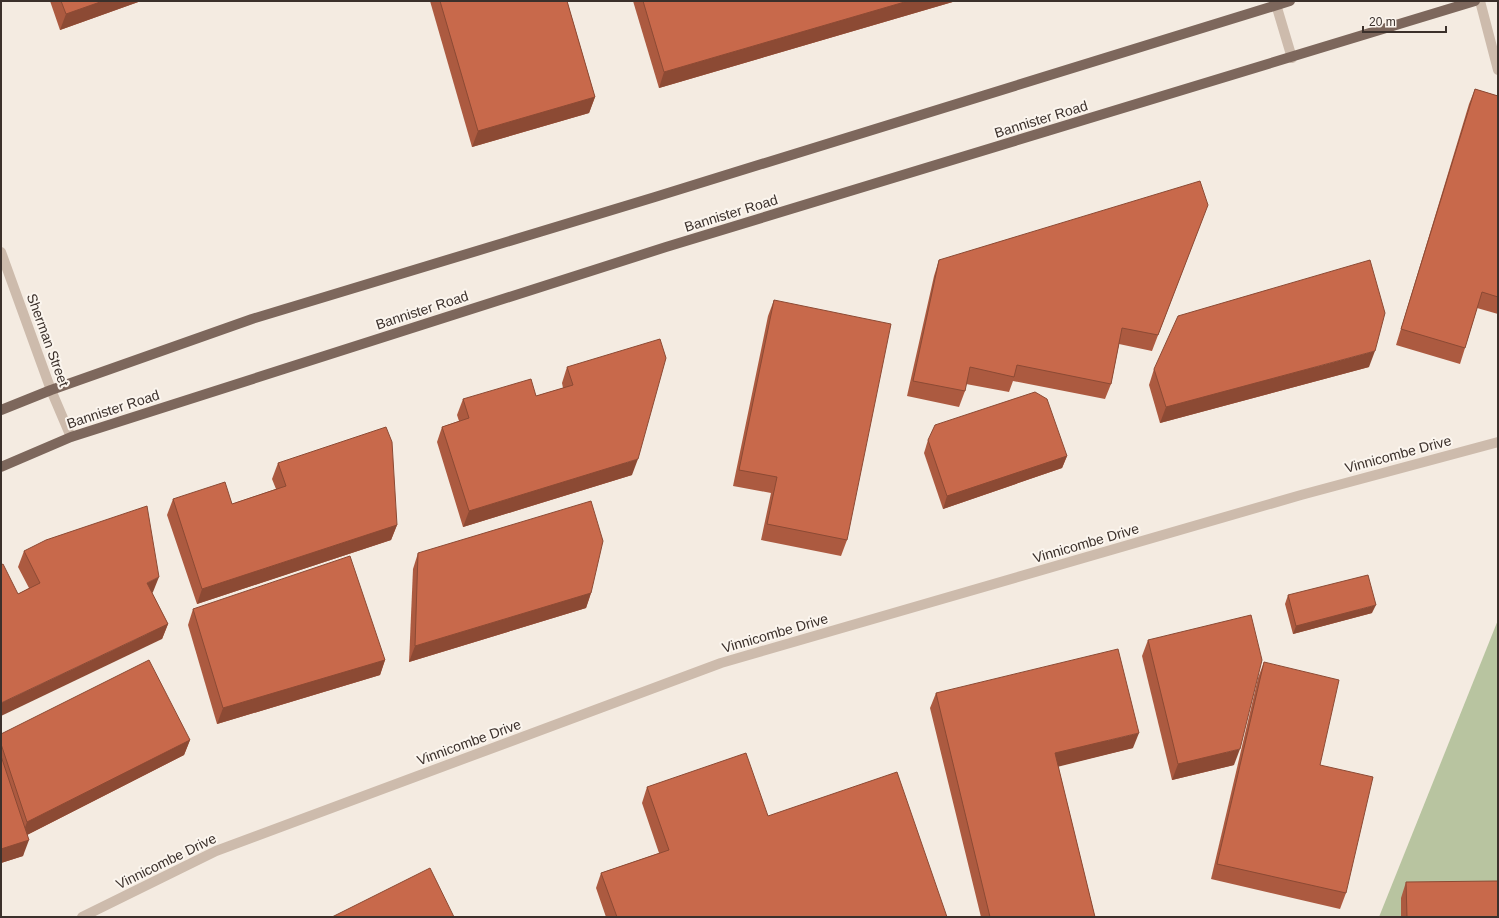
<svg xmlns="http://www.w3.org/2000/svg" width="1499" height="918" font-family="Helvetica,sans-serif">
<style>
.green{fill:#b8c4a0}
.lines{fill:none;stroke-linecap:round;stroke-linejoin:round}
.lane{stroke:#cdbbac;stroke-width:10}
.street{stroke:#cdbbac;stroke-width:10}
.primary{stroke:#7d675c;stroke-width:10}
.wall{fill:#ac5a40}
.shaded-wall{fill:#8c4a34}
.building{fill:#c8694b;stroke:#8c4a34}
.labels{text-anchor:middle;stroke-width:4;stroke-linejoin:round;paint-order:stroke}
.street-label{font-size:14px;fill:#3b302b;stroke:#fbf5ee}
</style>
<rect width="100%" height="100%" fill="#f4ebe1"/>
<polygon class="green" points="1498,620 1498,914 1459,917 1379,917"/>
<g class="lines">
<polyline class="lane" points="1480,1 1498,70"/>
<g class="street">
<polyline points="1275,1 1292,58"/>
<polyline points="1,252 51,390 71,437"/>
<polyline points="82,917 216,851 721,663 1301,495 1498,442"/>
</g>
<g class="primary">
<polyline points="1,410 51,390 252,319 655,197 1290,1"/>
<polyline points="1,467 71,437 666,247 1475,1"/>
</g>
</g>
<g class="wall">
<polygon points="50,1 141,1 60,30"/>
<polygon points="430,1 567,1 595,97 589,113 472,147"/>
<polygon points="633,1 956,1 659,88"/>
<polygon points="1475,89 1498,96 1498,314 1477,308 1465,348 1460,364 1396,345 1469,104"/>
<polygon points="1202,220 1152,351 1119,344 1111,384 1105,399 1013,381 1009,392 966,384 965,391 959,407 907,396 934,276 939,260"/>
<polygon points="774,300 847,540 841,556 761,540 771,493 733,486 768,316"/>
<polygon points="567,367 632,475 463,527 437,442 442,427 459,421 457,415 463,399 536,396 563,388 562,383"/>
<polygon points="1369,367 1160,423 1149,385 1154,369"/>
<polygon points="928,440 1067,456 1062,468 943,509 924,453"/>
<polygon points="278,463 397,525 391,540 197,604 167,515 173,499 232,504 276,489 272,479"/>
<polygon points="24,551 153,592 152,593 168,624 162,639 18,594 29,588 18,567"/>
<polygon points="418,553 591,593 586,608 409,662 413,569"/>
<polygon points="1288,595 1372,613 1293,634 1285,604"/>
<polygon points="193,609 385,660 380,675 217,724 188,625"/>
<polygon points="1148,640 1234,765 1172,780 1142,656"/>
<polygon points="1264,662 1320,765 1346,893 1340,909 1211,879 1258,678"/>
<polygon points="936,693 1133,748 1058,766 1095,917 981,917 930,708"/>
<polygon points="1,734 190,740 184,755 27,835 23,856 1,863"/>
<polygon points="647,787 768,816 947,917 606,917 596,888 601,873 659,853 642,803"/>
<polygon points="1406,882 1498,917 1401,917 1401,898"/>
</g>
<g class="shaded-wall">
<polygon points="103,1 141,1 60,30 66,14"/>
<polygon points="908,1 956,1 659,88 664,72"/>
<polygon points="595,97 589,113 472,147 478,131"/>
<polygon points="1375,351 1369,367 1160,423 1166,407"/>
<polygon points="1067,456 1062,468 943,509 947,496"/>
<polygon points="638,459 632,475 463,527 469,511"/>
<polygon points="397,525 391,540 197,604 202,589"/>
<polygon points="159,577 153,592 141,598 147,583"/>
<polygon points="591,593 586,608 409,662 415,646"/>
<polygon points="1376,605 1372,613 1293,634 1296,626"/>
<polygon points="168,624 162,639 1,716 1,703"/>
<polygon points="385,660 380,675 217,724 223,708"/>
<polygon points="1139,733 1133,748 1049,769 1055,753"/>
<polygon points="190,740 184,755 21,838 27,822"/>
<polygon points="1240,749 1234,765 1172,780 1178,764"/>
<polygon points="29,840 23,856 1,863 1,849"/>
</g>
<g class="building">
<polygon points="61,1 103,1 66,14"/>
<polygon points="440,1 567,1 595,97 478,131"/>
<polygon points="643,1 908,1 664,72"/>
<polygon points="1475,89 1498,96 1498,297 1482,292 1465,348 1401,329"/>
<polygon points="1200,181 1208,205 1158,335 1122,328 1111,384 1017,365 1014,377 970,367 965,391 913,381 939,260"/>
<polygon points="1370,260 1385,313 1375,351 1166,407 1154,369 1178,316"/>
<polygon points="774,300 891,324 847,540 767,524 777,477 739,470"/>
<polygon points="660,339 666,358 638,459 469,511 442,427 469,418 463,399 531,379 536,396 573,385 567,367"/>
<polygon points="1035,392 1047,399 1067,456 947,496 928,440 935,425"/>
<polygon points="386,427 392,442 397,525 202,589 173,499 225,482 232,504 286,486 278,463"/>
<polygon points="591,501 603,541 591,593 415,646 418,553"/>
<polygon points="147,506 159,577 147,583 168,624 1,703 1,565 3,564 18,594 40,583 24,551 46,540"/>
<polygon points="350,556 385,660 223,708 193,609"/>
<polygon points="1368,575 1376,605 1296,626 1288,595"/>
<polygon points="1251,615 1262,660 1240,749 1178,764 1148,640"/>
<polygon points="1118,649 1139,733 1055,753 1095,917 990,917 936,693"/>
<polygon points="149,660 190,740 27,822 1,744 1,734"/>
<polygon points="1264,662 1339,680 1320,765 1373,777 1346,893 1217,864"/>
<polygon points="746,753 768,816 897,772 947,917 617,917 601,873 669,850 647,787"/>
<polygon points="1,756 29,840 1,849"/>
<polygon points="430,868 454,917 332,917"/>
<polygon points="1498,881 1498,917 1407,917 1406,882"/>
</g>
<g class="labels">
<g class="street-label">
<text transform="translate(1041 119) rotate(-17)" y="5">Bannister Road</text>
<text transform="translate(731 213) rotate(-17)" y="5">Bannister Road</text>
<text transform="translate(422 310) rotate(-18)" y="5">Bannister Road</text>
<text transform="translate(48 340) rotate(70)" y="5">Sherman Street</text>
<text transform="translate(113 409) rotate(-18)" y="5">Bannister Road</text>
<text transform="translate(1398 454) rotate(-15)" y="5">Vinnicombe Drive</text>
<text transform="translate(1086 543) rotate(-16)" y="5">Vinnicombe Drive</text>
<text transform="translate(775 633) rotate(-16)" y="5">Vinnicombe Drive</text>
<text transform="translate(469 742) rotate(-20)" y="5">Vinnicombe Drive</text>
<text transform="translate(166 861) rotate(-26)" y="5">Vinnicombe Drive</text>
</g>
</g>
<rect width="1499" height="918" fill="none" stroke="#3b302b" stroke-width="4"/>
<path d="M1363 26v6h83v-6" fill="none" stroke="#3b302b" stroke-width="2"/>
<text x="1369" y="26" font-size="12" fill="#3b302b" stroke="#fbf5ee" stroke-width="3" paint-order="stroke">20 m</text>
</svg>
